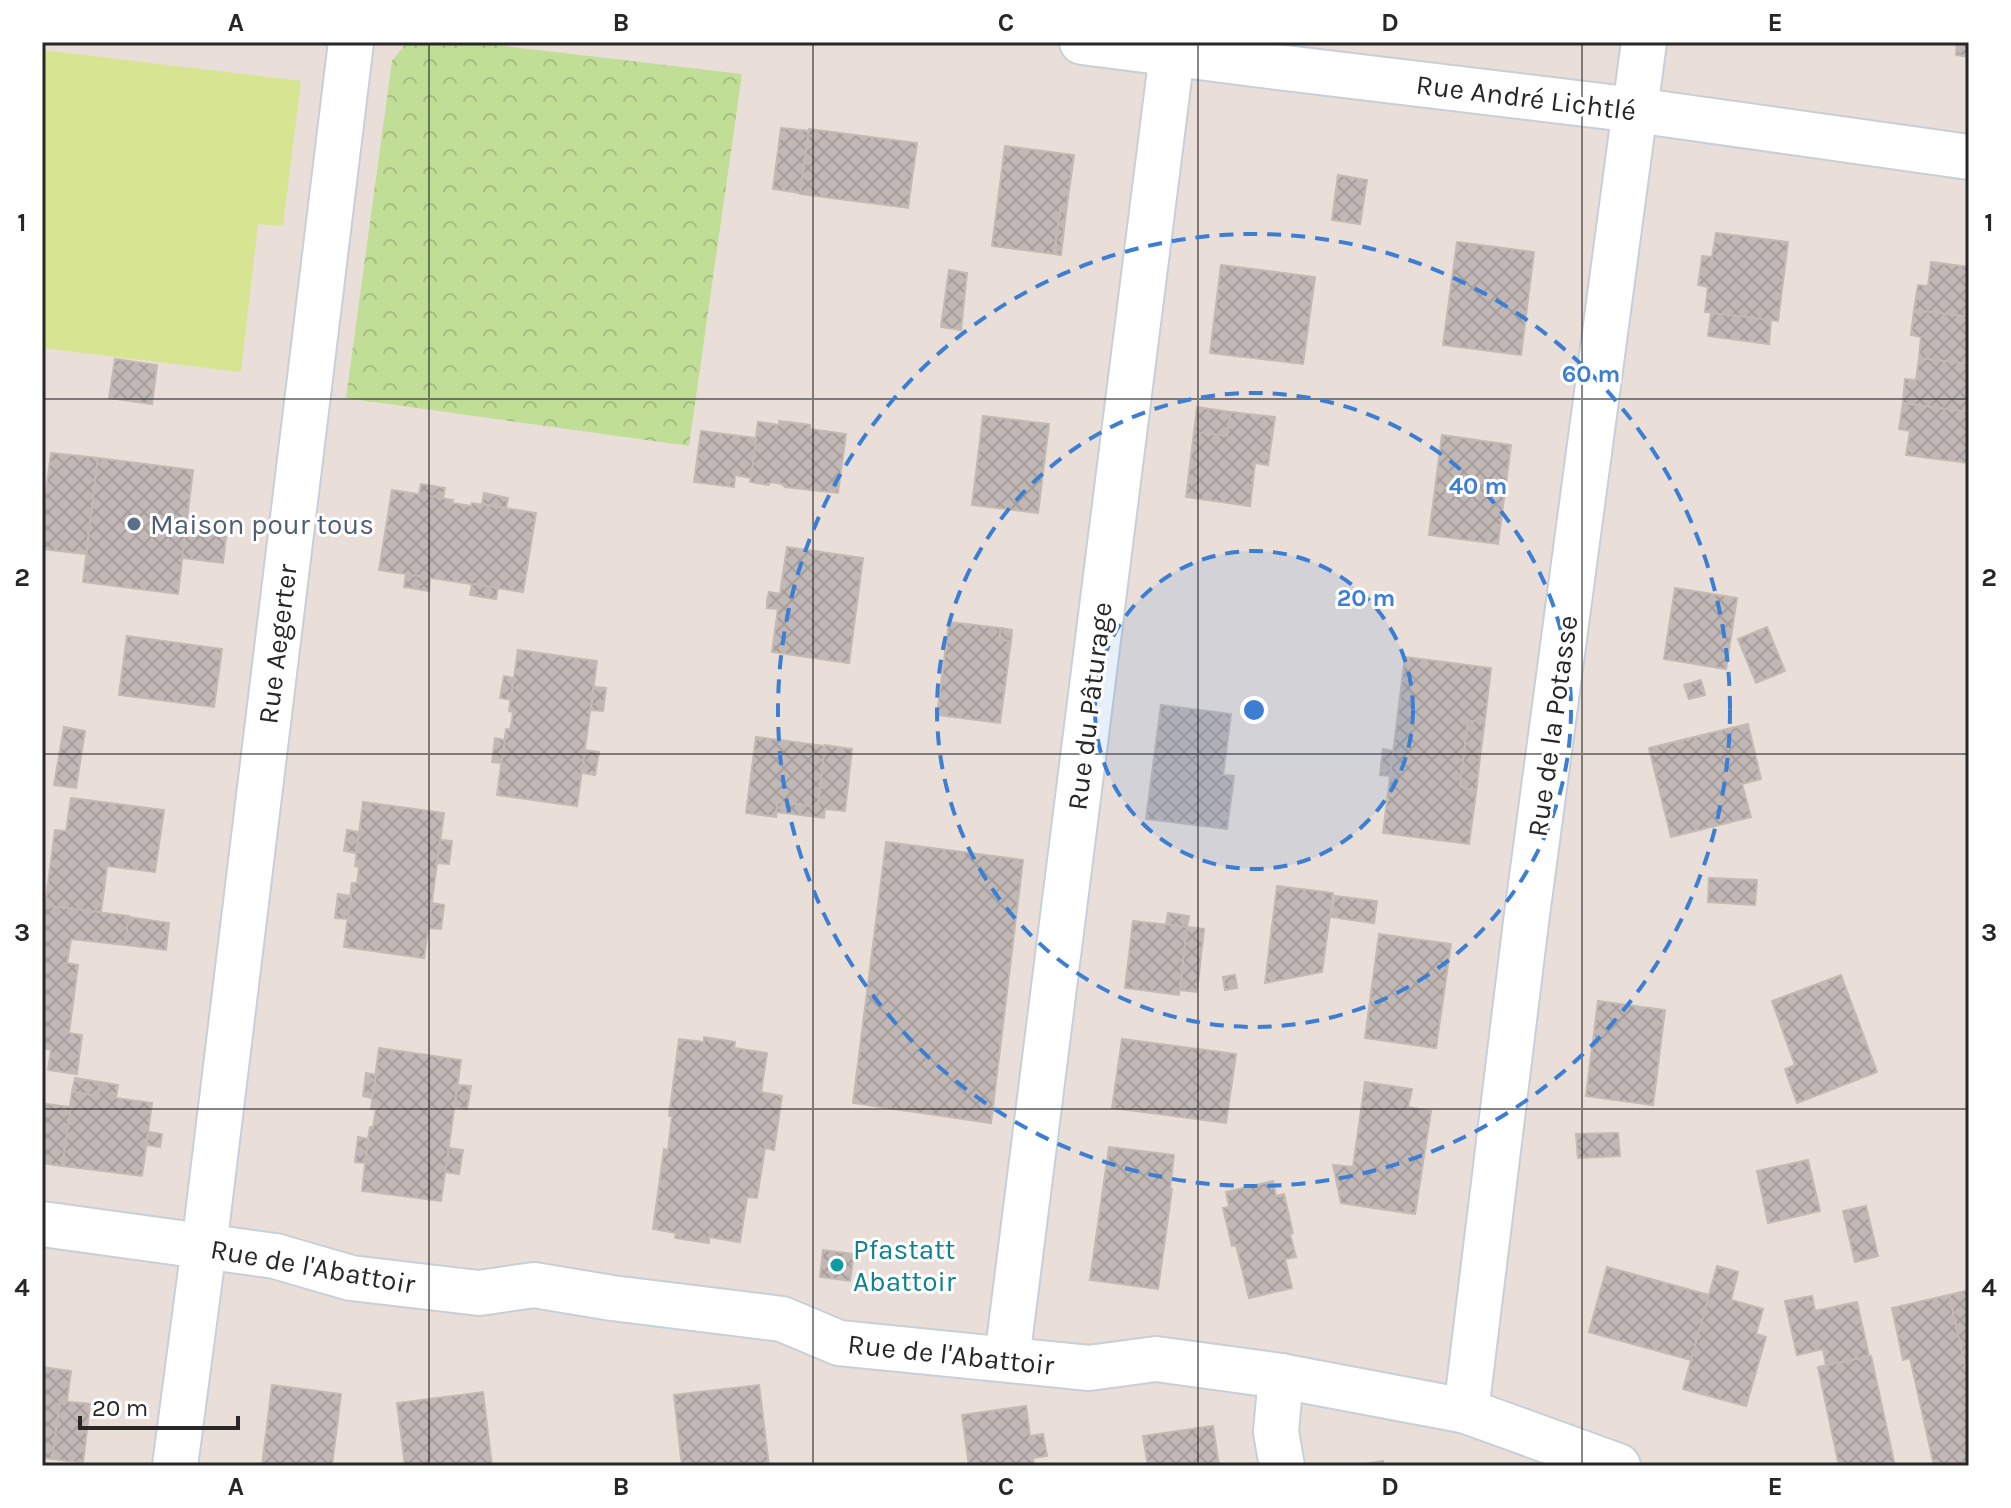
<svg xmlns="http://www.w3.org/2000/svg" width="2011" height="1508" font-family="Karla,sans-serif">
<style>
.park{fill:url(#park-crowns)}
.pitch{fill:#d7e592}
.building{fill:url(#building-cross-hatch);stroke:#c4b9b3;stroke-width:2}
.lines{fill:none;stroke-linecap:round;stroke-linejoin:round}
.street-casing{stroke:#c7cfd9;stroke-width:48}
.street{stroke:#fff;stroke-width:44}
.grid{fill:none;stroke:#272727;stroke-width:2;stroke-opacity:0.55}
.ring{fill:none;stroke:#3b7ed3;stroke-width:4;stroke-dasharray:14 10}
.service-dot{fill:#5c6f8a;stroke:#fff;stroke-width:3}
.culture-dot{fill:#0f9aa8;stroke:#fff;stroke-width:3}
.labels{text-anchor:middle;stroke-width:6;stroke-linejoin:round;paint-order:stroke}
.street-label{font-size:28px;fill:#272727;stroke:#fff}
.service-label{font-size:28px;fill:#4e5e75;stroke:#fff;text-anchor:start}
.culture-label{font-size:28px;fill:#0d838f;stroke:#fff;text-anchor:start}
.centre{fill:#3b7ed3;stroke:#fff;stroke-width:4}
.ring-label{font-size:24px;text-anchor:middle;font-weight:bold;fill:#3b7ed3;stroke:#fff;stroke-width:6;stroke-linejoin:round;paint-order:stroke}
.neatline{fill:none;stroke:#272727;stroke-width:3}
.grid-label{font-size:26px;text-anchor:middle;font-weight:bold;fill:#272727}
</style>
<defs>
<pattern id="park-crowns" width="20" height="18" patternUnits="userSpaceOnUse" patternTransform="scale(2)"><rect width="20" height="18" fill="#c1de96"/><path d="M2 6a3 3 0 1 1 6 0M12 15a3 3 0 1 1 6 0" fill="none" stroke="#a6be81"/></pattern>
<pattern id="building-cross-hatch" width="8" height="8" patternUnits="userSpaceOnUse" patternTransform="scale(2)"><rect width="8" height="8" fill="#c1b8b5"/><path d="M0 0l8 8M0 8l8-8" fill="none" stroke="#a69e9c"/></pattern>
</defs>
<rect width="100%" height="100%" fill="#e9ded8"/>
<polygon class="park" points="407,42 469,42 742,74 689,446 346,398 392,61"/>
<polygon class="pitch" points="42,50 301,81 283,226 258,224 241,372 42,348"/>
<g class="building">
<polygon points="1957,42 1969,42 1969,57 1956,55"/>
<polygon points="781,128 809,131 801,193 773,189"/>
<polygon points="809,129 917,143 908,208 800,194"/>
<polygon points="1005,146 1074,155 1066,212 1060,211 1054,254 992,246"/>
<polygon points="1338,175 1367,180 1360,224 1332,220"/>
<polygon points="1060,211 1066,212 1061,255 1054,254"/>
<polygon points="1716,233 1788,242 1778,321 1705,312 1708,287 1698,285 1700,272 1702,256 1712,257"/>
<polygon points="1457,242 1534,252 1521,355 1443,345"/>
<polygon points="1931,262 1969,267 1969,317 1914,310 1918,285 1928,286"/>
<polygon points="1221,265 1315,277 1303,364 1210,353"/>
<polygon points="949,270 967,273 961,330 941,327"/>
<polygon points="1914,310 1969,317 1969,364 1919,358 1921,337 1911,335"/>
<polygon points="1711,313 1771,320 1769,344 1708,336"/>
<polygon points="1919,358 1969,364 1969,412 1903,403 1905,379 1916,380"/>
<polygon points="115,359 157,365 152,404 109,398"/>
<polygon points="1903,403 1969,412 1969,463 1906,455 1910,431 1899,429"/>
<polygon points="1197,407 1231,412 1227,436 1194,432"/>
<polygon points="1231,412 1275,417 1268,465 1255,463 1250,506 1186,497 1194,432 1227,436"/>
<polygon points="983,416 1049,424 1038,513 972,505"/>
<polygon points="779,421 810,425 810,429 846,434 838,493 785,487 782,484 771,482 768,485 750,482 758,422 779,425"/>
<polygon points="701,431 756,438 751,478 735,475 734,487 694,482"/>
<polygon points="1442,435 1511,445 1498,544 1429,535"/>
<polygon points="51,453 98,458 86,554 42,549 42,520"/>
<polygon points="98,458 193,470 178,594 83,582"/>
<polygon points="421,484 445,488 443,498 419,494"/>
<polygon points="392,490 453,500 452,503 471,506 472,503 536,513 523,592 379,570"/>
<polygon points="484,493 508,498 506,508 482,504"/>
<polygon points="185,532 226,537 223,563 182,558"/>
<polygon points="787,547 863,558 849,663 772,652 778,609 767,608 767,600 769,592 780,594"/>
<polygon points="406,574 430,578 429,591 404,587"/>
<polygon points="472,584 498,588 496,599 470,595"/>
<polygon points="1675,588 1737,598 1726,669 1664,659"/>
<polygon points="949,622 1001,628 999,639 1011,641 1000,723 937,715"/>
<polygon points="1767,627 1785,671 1756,683 1738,639"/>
<polygon points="1001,628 1012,630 1011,641 999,639"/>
<polygon points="127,636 222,649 214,707 119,695"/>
<polygon points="518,650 597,661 577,806 497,795 506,729 510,729 512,721 513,712 509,711"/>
<polygon points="1405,657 1491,668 1485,719 1468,722 1460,786 1476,793 1469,844 1383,833"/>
<polygon points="504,676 513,678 511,700 500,698"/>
<polygon points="1701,680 1705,695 1689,699 1684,685"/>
<polygon points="594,687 606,688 603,711 591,710"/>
<polygon points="1161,705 1231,714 1223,775 1234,776 1227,829 1146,819"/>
<polygon points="1485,719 1480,757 1476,793 1460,786 1468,722"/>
<polygon points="1748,724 1761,779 1742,784 1751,817 1671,837 1649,748"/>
<polygon points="64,727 85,731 76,788 54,785"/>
<polygon points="756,737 825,746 818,807 778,802 776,817 746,813"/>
<polygon points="495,738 505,740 501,763 492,762"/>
<polygon points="825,745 852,749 845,811 825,809 824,818 776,812 778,802 818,807"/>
<polygon points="1383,749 1393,751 1390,776 1380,775"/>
<polygon points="585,750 599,752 595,775 582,773"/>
<polygon points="71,798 164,810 155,872 107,866 101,912 45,906 55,830 66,831"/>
<polygon points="363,802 444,813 424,958 344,947 352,883 357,883 358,876 359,867 355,866"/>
<polygon points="347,830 359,832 356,853 344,851"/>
<polygon points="440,840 452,841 449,864 437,863"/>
<polygon points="886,842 1023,860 991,1123 853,1103"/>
<polygon points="1709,878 1757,880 1755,905 1708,902"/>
<polygon points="1277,886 1333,893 1322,972 1265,983"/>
<polygon points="338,894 351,896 348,919 335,918"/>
<polygon points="1335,896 1377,901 1374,923 1331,917"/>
<polygon points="432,903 444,905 441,929 428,928"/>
<polygon points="42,905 129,916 125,945 71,939 67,963 78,965 69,1033 82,1035 77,1074 48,1070 51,1050 42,1048"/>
<polygon points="1168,913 1189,916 1187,927 1166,925"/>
<polygon points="128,917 169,923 166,950 125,945"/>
<polygon points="1133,921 1187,927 1179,995 1125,988"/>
<polygon points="1187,927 1204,929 1197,992 1180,990"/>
<polygon points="1379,934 1451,944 1436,1048 1365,1038"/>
<polygon points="1235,975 1237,988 1225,990 1223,977"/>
<polygon points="1841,975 1877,1072 1797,1103 1785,1069 1795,1065 1772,1001"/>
<polygon points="1598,1001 1665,1010 1653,1105 1586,1096"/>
<polygon points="704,1037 735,1042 734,1048 767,1053 761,1092 782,1096 774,1150 765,1148 757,1198 747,1197 740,1242 709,1237 709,1243 675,1238 676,1233 653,1229 664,1149 668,1150 672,1116 669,1116 679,1039 704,1042"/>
<polygon points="1122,1039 1236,1054 1226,1123 1112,1108"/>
<polygon points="379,1048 461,1060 441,1201 362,1191 368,1139 370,1127 373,1127 376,1109 371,1109"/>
<polygon points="366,1073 376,1075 372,1098 363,1096"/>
<polygon points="75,1078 100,1082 98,1096 72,1092"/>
<polygon points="100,1082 118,1085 116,1098 152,1103 142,1176 62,1166 72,1092 98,1096"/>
<polygon points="1365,1082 1412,1089 1408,1107 1431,1111 1415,1214 1341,1203 1333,1165 1353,1167"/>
<polygon points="458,1085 471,1086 467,1109 454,1107"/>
<polygon points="46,1104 71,1107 62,1166 42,1163 42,1136"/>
<polygon points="149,1132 162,1134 160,1147 146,1145"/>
<polygon points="1618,1133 1620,1156 1578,1158 1576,1134"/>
<polygon points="358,1137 368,1139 365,1163 355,1162"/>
<polygon points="1109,1147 1174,1155 1170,1189 1172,1189 1158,1289 1090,1280"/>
<polygon points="449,1148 463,1150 459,1174 445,1172"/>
<polygon points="1808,1160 1820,1211 1768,1223 1757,1171"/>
<polygon points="1273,1181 1276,1196 1284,1194 1293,1233 1290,1234 1296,1257 1285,1259 1292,1288 1249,1298 1236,1245 1232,1246 1223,1208 1229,1207 1226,1192"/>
<polygon points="1866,1206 1878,1256 1855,1262 1843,1211"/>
<polygon points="823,1250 854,1254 850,1281 820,1277"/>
<polygon points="1717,1266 1738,1272 1731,1300 1763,1309 1756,1334 1766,1337 1746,1406 1683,1389"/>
<polygon points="1607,1267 1709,1295 1691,1360 1589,1332"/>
<polygon points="1969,1290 1969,1376 1967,1376 1949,1295"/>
<polygon points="1949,1295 1969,1383 1969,1466 1934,1466 1910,1358 1903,1360 1892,1308"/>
<polygon points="1812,1296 1815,1311 1857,1302 1869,1356 1826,1365 1823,1349 1797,1355 1785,1301"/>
<polygon points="1871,1356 1895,1466 1839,1466 1818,1367"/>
<polygon points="42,1367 71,1371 67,1401 60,1401 52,1459 42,1458"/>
<polygon points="272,1385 341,1394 332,1466 262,1466"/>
<polygon points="759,1385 769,1466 682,1466 674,1395"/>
<polygon points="483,1392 492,1466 405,1466 397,1403"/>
<polygon points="60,1401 90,1404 83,1463 52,1459"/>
<polygon points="1026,1406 1030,1436 1043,1434 1047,1456 1033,1458 1034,1466 969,1466 962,1415"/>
<polygon points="1213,1426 1219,1466 1148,1466 1143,1436"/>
<polygon points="1383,1461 1383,1466 1352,1466 1354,1466"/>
</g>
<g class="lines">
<defs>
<g id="street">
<polyline points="1082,42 1261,65 1635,110 1969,157"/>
<polyline points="42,1224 275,1256 351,1278 479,1293 534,1285 612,1298 782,1319 839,1343 1089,1368 1156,1359 1281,1376 1466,1411 1618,1466"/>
<polyline points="1007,1359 1172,54"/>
<polyline points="1281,1376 1276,1432 1282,1466"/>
<polyline points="1466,1411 1526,922 1644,42"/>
<polyline points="175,1466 204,1247 351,42"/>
</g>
</defs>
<use href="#street" class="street-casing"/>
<use href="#street" class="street"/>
</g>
<path class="grid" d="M 429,42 L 429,1466M 813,42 L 813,1466M 1198,42 L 1198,1466M 1582,42 L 1582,1466M 42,399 L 1969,399M 42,754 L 1969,754M 42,1109 L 1969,1109"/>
<circle cx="1254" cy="710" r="159" fill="#3b7ed3" fill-opacity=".12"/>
<g class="ring">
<circle cx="1254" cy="710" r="159"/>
<circle cx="1254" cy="710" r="317"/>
<circle cx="1254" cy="710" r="476"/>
</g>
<circle class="service-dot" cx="134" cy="524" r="8"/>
<circle class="culture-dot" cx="837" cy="1265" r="8"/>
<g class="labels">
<g class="street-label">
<text transform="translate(1526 97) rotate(7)" y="10">Rue André Lichtlé</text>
<text transform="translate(277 644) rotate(-83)" y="10">Rue Aegerter</text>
<text transform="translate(1089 706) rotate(-83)" y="10">Rue du Pâturage</text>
<text transform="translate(1552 726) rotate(-82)" y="10">Rue de la Potasse</text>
<text transform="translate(313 1266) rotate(10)" y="10">Rue de l'Abattoir</text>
<text transform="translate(951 1354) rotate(6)" y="10">Rue de l'Abattoir</text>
</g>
<g class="service-label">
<text x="150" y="534">Maison pour tous</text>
</g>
<g class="culture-label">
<text x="853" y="1259">Pfastatt<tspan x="853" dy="32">Abattoir</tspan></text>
</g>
</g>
<circle cx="1254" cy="710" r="12" class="centre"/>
<g class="ring-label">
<text x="1591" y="382">60 m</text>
<text x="1478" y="494">40 m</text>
<text x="1366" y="606">20 m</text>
</g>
<rect width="2011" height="1508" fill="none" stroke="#ffffff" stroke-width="88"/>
<path d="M80 1416v12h158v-12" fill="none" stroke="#272727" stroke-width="4"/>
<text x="92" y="1416" font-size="24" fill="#272727" stroke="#ffffff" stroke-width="6" paint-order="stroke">20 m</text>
<rect x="44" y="44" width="1923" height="1420" class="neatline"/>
<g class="grid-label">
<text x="236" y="31">A</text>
<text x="621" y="31">B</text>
<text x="1006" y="31">C</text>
<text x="1390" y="31">D</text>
<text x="1775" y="31">E</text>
<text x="22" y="231">1</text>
<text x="1989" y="231">1</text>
<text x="22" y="586">2</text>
<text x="1989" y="586">2</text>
<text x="22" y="941">3</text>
<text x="1989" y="941">3</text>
<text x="22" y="1296">4</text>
<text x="1989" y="1296">4</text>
<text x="236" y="1495">A</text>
<text x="621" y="1495">B</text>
<text x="1006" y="1495">C</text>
<text x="1390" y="1495">D</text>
<text x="1775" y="1495">E</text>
</g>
</svg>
